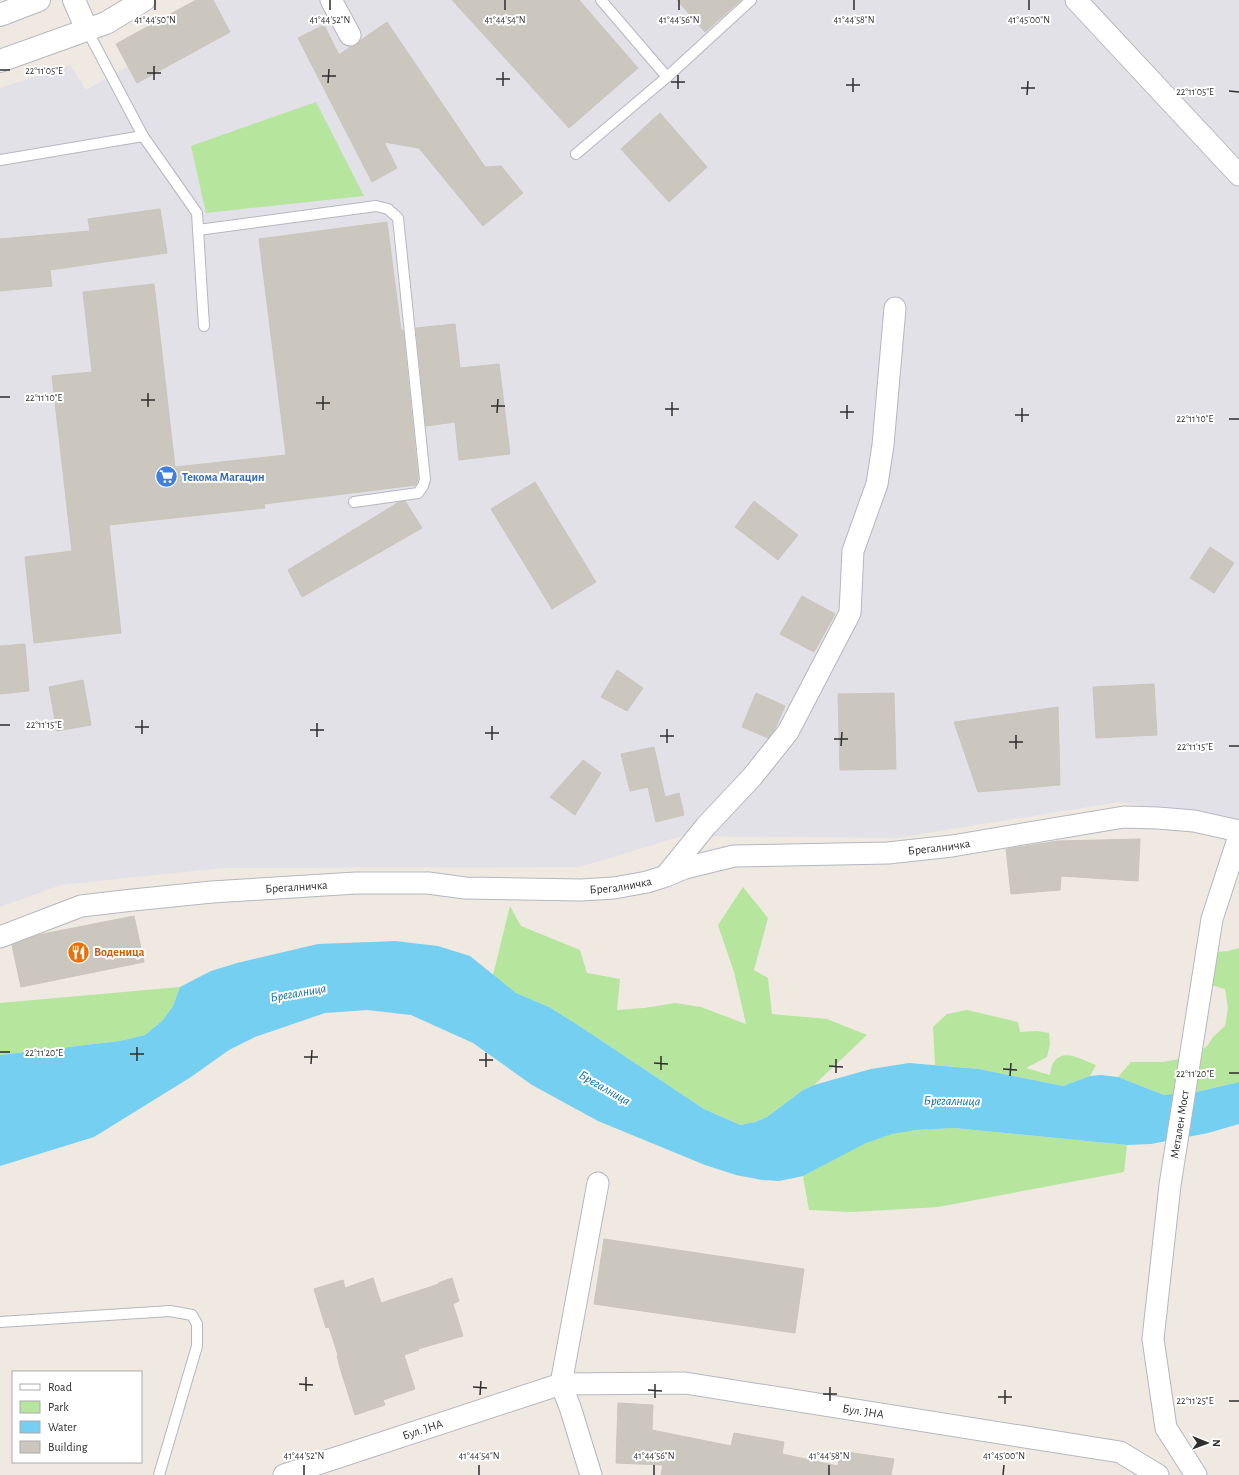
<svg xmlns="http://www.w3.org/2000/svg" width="1239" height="1475" font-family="'Alegreya Sans',sans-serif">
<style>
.industrial{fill:#e3e1e8}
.green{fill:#b6e59e}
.water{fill:#75cff0}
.building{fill:#cbc7bf;stroke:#cbc5ba}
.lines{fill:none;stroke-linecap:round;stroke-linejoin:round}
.lane-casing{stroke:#b4b7c1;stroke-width:12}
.street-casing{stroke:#b4b7c1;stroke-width:23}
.secondary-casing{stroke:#b4b7c1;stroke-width:24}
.lane{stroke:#fff;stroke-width:10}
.street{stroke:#fff;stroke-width:21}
.secondary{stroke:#fff;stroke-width:22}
.ticks{fill:none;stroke:#2e2e2e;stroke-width:1.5}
.labels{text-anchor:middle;stroke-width:4;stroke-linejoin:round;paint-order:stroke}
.shop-label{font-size:12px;font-weight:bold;fill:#366cbe;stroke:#fff;text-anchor:start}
.street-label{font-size:12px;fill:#2e2e2e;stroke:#fff}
.food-label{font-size:12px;font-weight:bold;fill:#c56008;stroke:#fff;text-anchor:start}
.water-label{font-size:13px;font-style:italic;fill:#0d6fa3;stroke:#fff}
.ticks-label{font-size:10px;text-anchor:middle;fill:#2e2e2e;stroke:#fff;stroke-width:4;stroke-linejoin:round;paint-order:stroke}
</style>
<rect width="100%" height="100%" fill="#efe9e1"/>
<polygon class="industrial" points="196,0 1239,0 1239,825 1221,818 1119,802 896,838 682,836 580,867 223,868 61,885 0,907 0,88 70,65 86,90 128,66 116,44"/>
<g class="green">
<polygon points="316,102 364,196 206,213 191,146"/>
<polygon points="743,887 768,918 754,970 768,978 772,1014 827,1019 867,1035 814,1085 803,1090 767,1117 755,1122 740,1125 704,1109 578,1025 549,1007 516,993 493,975 510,906 521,926 580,950 587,973 620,979 617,1010 644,1008 675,1003 701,1007 746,1024 734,972 718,925"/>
<polygon points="1239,948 1239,1082 1196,1092 1200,1052 1208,1045 1213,1037 1225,1026 1228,1008 1225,989 1211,985 1216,952 1228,951"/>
<polygon points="180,987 173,1006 163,1020 145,1035 120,1041 0,1055 0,1003"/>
<path d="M 967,1010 L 1018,1022 L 1020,1032 L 1037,1031 L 1049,1033 L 1050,1044 L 1047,1057 L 1026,1068 L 1050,1075 C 1051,1071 1051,1065 1054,1062 C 1064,1047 1084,1061 1096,1065 L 1090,1076 L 1063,1086 L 979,1069 L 935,1065 L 933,1027 L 947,1014 Z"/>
<polygon points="1185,1058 1178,1095 1164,1095 1118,1077 1131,1062 1163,1062"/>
<path d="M 954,1128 L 1127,1145 L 1124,1172 L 938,1207 L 852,1212 L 809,1210 L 803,1176 C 831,1162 862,1141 892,1134 C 912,1129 934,1129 954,1128 Z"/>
</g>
<polygon class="water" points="395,941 438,946 470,956 516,993 549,1007 578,1025 704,1109 740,1125 755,1122 767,1117 803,1090 814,1085 871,1069 909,1063 979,1069 1063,1086 1090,1076 1101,1075 1118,1077 1164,1095 1196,1092 1239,1082 1239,1124 1208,1133 1151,1144 1127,1145 954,1128 916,1130 892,1134 866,1143 803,1176 779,1181 762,1180 736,1175 705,1165 598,1121 532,1085 473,1043 411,1015 367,1010 325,1013 255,1037 229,1050 191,1077 94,1137 0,1166 0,1055 120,1041 145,1035 163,1020 173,1006 180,987 211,971 237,963 318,944"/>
<g class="building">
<polygon points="196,0 213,0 230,32 137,83 116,44"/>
<polygon points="452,0 579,0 638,68 569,128"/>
<polygon points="677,0 741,0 705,32"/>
<polygon points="387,22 485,167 501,166 523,193 483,226 419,148 384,142 397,168 372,182 298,38 324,25 339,55 350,47 356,45 361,40"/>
<polygon points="660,113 707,167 669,202 621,149"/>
<polygon points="160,209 167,253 50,270 52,286 0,291 0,239 90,231 88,219"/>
<polygon points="387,222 401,330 403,330 418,478 416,485 264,504 265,508 109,525 121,633 34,643 25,557 72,551 52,376 92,372 83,292 154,284 175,467 286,455 259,239"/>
<polygon points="455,324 460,368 499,364 510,454 459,460 455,422 426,426 416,328"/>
<polygon points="535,482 596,582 552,609 491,509"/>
<polygon points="405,501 422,528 302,597 288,570 399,502"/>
<polygon points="754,501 798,535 778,560 735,527"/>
<polygon points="1210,547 1234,563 1214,593 1190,578"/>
<polygon points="802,596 835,614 814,652 780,634"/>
<polygon points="25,644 29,691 0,694 0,646"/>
<polygon points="617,670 643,688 627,711 601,697"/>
<polygon points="83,680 91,725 57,731 49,687"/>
<polygon points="1154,684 1157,735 1096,738 1093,687"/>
<polygon points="756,693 785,706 774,731 768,738 742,727"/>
<polygon points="894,693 896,769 840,770 838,694"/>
<polygon points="1058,707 1060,785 978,792 954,722"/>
<polygon points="654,747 665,797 679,793 684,815 656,822 648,787 630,791 621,754"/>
<polygon points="583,760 601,773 575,815 550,797"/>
<polygon points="1140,839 1138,881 1061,876 1060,890 1011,894 1006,849 1058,841"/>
<polygon points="134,916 144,962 21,987 12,945 38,935"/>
<polygon points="604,1239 804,1269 795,1333 594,1304"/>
<polygon points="373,1278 381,1303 439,1284 438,1283 452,1278 459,1301 453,1304 463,1336 418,1349 419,1350 404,1355 415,1389 383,1400 385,1405 355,1415 341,1371 337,1356 338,1355 329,1327 326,1328 314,1289 343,1280 345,1288"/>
<polygon points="618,1403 653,1405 652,1430 731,1446 734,1433 784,1442 782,1454 838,1466 840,1451 894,1459 891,1475 661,1475 663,1465 616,1463"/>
</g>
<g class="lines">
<defs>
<g id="lane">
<polyline points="601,0 667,77 751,0"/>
<polyline points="143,136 197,213 204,326"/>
<polyline points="576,154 667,77"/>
<polyline points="0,160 143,136 87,30"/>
<polyline points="198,230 376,206 388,209 398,218 425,479 423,486 418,493 354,502"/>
<polyline points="0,1322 170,1311 192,1315 197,1324 197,1346 159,1475"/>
</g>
<g id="street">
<polyline points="331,0 350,35"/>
<polyline points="1076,0 1239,175"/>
<polyline points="667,874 706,826 752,777 788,732 850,613 853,551 877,484 883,445 895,308"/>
<path id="s1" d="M 0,937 L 81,906 L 133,900 L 212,892 L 356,883 L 428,883 L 465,888 L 581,890 L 614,888 L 647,882 L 666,876 L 685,868 L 734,856 L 888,853 L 952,846 L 1124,817 L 1158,818 L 1194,821 L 1239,831"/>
<path id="s2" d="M 284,1475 L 561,1384 L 685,1383 L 1120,1452 L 1158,1475"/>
<polyline points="591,1475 570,1407 561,1384 598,1183"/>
<path id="s3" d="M 1196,1475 L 1166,1428 L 1153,1339 L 1170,1185 L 1212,919 L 1239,836"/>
</g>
<g id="secondary">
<polyline points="74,0 87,30"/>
<polyline points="0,15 39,0"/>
<polyline points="0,61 106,23 144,0"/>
</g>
</defs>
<use href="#lane" class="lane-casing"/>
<use href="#street" class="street-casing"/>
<use href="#secondary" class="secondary-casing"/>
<use href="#lane" class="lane"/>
<use href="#street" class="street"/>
<use href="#secondary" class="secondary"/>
</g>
<path class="ticks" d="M 155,10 L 155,0M 330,10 L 330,0M 505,10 L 505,0M 679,10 L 679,0M 854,10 L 854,0M 1029,10 L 1029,0M 0,70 L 10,70M 147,73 L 161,73M 322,76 L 336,76M 496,79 L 510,79M 154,80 L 154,66M 671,82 L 685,82M 328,83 L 329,69M 846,85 L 860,85M 503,86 L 503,72M 1021,88 L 1035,88M 678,89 L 678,75M 1229,91 L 1239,92M 853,92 L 853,78M 1027,95 L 1028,81M 0,397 L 10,397M 141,400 L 155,400M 316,403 L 330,403M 491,406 L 505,406M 148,407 L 148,393M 665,409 L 679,409M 323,410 L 323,396M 840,412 L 854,412M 497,413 L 498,399M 1015,415 L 1029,415M 672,416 L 672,402M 847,419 L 847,405M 1229,419 L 1239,419M 1022,422 L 1022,408M 0,725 L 10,725M 135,727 L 149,727M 310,730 L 324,730M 485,733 L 499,733M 142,734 L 142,720M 660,736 L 674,736M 317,737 L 317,723M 834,739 L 848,739M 492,740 L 492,726M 1009,742 L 1023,742M 667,743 L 667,729M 841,746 L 842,732M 1229,746 L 1239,746M 1016,749 L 1016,735M 0,1052 L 10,1052M 130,1054 L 144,1054M 304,1057 L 318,1057M 479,1060 L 493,1060M 137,1061 L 137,1047M 654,1063 L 668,1064M 311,1064 L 312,1050M 829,1066 L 843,1067M 486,1067 L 486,1053M 1003,1069 L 1017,1070M 661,1070 L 661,1056M 836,1073 L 836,1059M 1229,1073 L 1239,1073M 1010,1076 L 1011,1063M 299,1384 L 313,1385M 473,1387 L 487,1388M 648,1390 L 662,1391M 306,1391 L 306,1377M 823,1394 L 837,1394M 480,1395 L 481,1381M 998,1397 L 1012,1397M 655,1398 L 655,1384M 830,1401 L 830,1387M 1229,1401 L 1239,1401M 1005,1404 L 1005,1390M 304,1475 L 304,1465M 479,1475 L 479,1465M 654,1475 L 654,1465M 829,1475 L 829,1465M 1003,1475 L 1004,1465"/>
<defs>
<symbol id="supermarket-disc" viewBox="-11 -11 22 22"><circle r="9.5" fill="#3f7fe0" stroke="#fff"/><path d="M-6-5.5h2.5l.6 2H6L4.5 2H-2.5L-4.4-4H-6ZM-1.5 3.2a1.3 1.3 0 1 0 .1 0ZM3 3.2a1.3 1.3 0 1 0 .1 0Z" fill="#fff"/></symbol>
<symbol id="restaurant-disc" viewBox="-11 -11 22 22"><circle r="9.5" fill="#e8710a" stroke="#fff"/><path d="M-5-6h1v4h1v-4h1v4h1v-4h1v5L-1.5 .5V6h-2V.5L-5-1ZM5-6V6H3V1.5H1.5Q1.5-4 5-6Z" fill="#fff"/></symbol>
</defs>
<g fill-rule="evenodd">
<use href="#supermarket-disc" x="154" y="464" width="25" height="25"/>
<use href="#restaurant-disc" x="66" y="940" width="25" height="25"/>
</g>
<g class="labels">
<g class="shop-label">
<text x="182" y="481">Текома Магацин</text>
</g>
<g class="street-label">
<text dy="4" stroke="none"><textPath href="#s1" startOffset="951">Брегалничка</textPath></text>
<text dy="4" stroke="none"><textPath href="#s1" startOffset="628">Брегалничка</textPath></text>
<text dy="4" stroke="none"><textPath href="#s1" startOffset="303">Брегалничка</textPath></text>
<text dy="4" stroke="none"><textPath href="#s3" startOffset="362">Метален Мост</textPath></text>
<text dy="4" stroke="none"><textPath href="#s2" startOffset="596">Бул. ЈНА</textPath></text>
<text dy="4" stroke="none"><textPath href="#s2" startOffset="146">Бул. ЈНА</textPath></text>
</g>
<g class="food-label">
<text x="94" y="956">Воденица</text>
</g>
<g class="water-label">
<text transform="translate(298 992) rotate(-10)" y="5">Брегалница</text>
<text transform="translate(605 1087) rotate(30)" y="5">Брегалница</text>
<text transform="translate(952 1100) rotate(1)" y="5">Брегалница</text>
</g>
</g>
<g class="ticks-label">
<text x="155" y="23">41°44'50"N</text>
<text x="330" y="23">41°44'52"N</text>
<text x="505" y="23">41°44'54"N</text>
<text x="679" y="23">41°44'56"N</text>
<text x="854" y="23">41°44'58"N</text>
<text x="1029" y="23">41°45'00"N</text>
<text x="44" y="74">22°11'05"E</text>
<text x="1195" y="95">22°11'05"E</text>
<text x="44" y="401">22°11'10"E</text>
<text x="1195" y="422">22°11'10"E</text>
<text x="44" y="728">22°11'15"E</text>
<text x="1195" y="750">22°11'15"E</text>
<text x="44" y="1056">22°11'20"E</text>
<text x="1195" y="1077">22°11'20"E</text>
<text x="1195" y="1404">22°11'25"E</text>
<text x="304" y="1459">41°44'52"N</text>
<text x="479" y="1459">41°44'54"N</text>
<text x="654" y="1459">41°44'56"N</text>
<text x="829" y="1459">41°44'58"N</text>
<text x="1004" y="1459">41°45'00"N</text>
</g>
<rect x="12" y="1371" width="130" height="92" fill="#ffffff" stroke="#ababab"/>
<rect x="20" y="1384" width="20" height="6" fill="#ffffff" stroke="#ababab"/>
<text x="48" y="1391" font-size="12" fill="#2e2e2e">Road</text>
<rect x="20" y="1401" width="20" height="12" fill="#b6e59e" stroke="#ababab"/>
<text x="48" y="1411" font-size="12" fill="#2e2e2e">Park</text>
<rect x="20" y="1421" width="20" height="12" fill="#75cff0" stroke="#ababab"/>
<text x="48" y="1431" font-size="12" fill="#2e2e2e">Water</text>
<rect x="20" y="1441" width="20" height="12" fill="#cbc7bf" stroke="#ababab"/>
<text x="48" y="1451" font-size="12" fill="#2e2e2e">Building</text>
<g transform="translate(1207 1443) rotate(91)" stroke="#ffffff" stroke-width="3" paint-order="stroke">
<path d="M0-3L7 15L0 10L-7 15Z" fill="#2e2e2e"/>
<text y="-6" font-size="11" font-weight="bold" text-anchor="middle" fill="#2e2e2e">N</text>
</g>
</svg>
